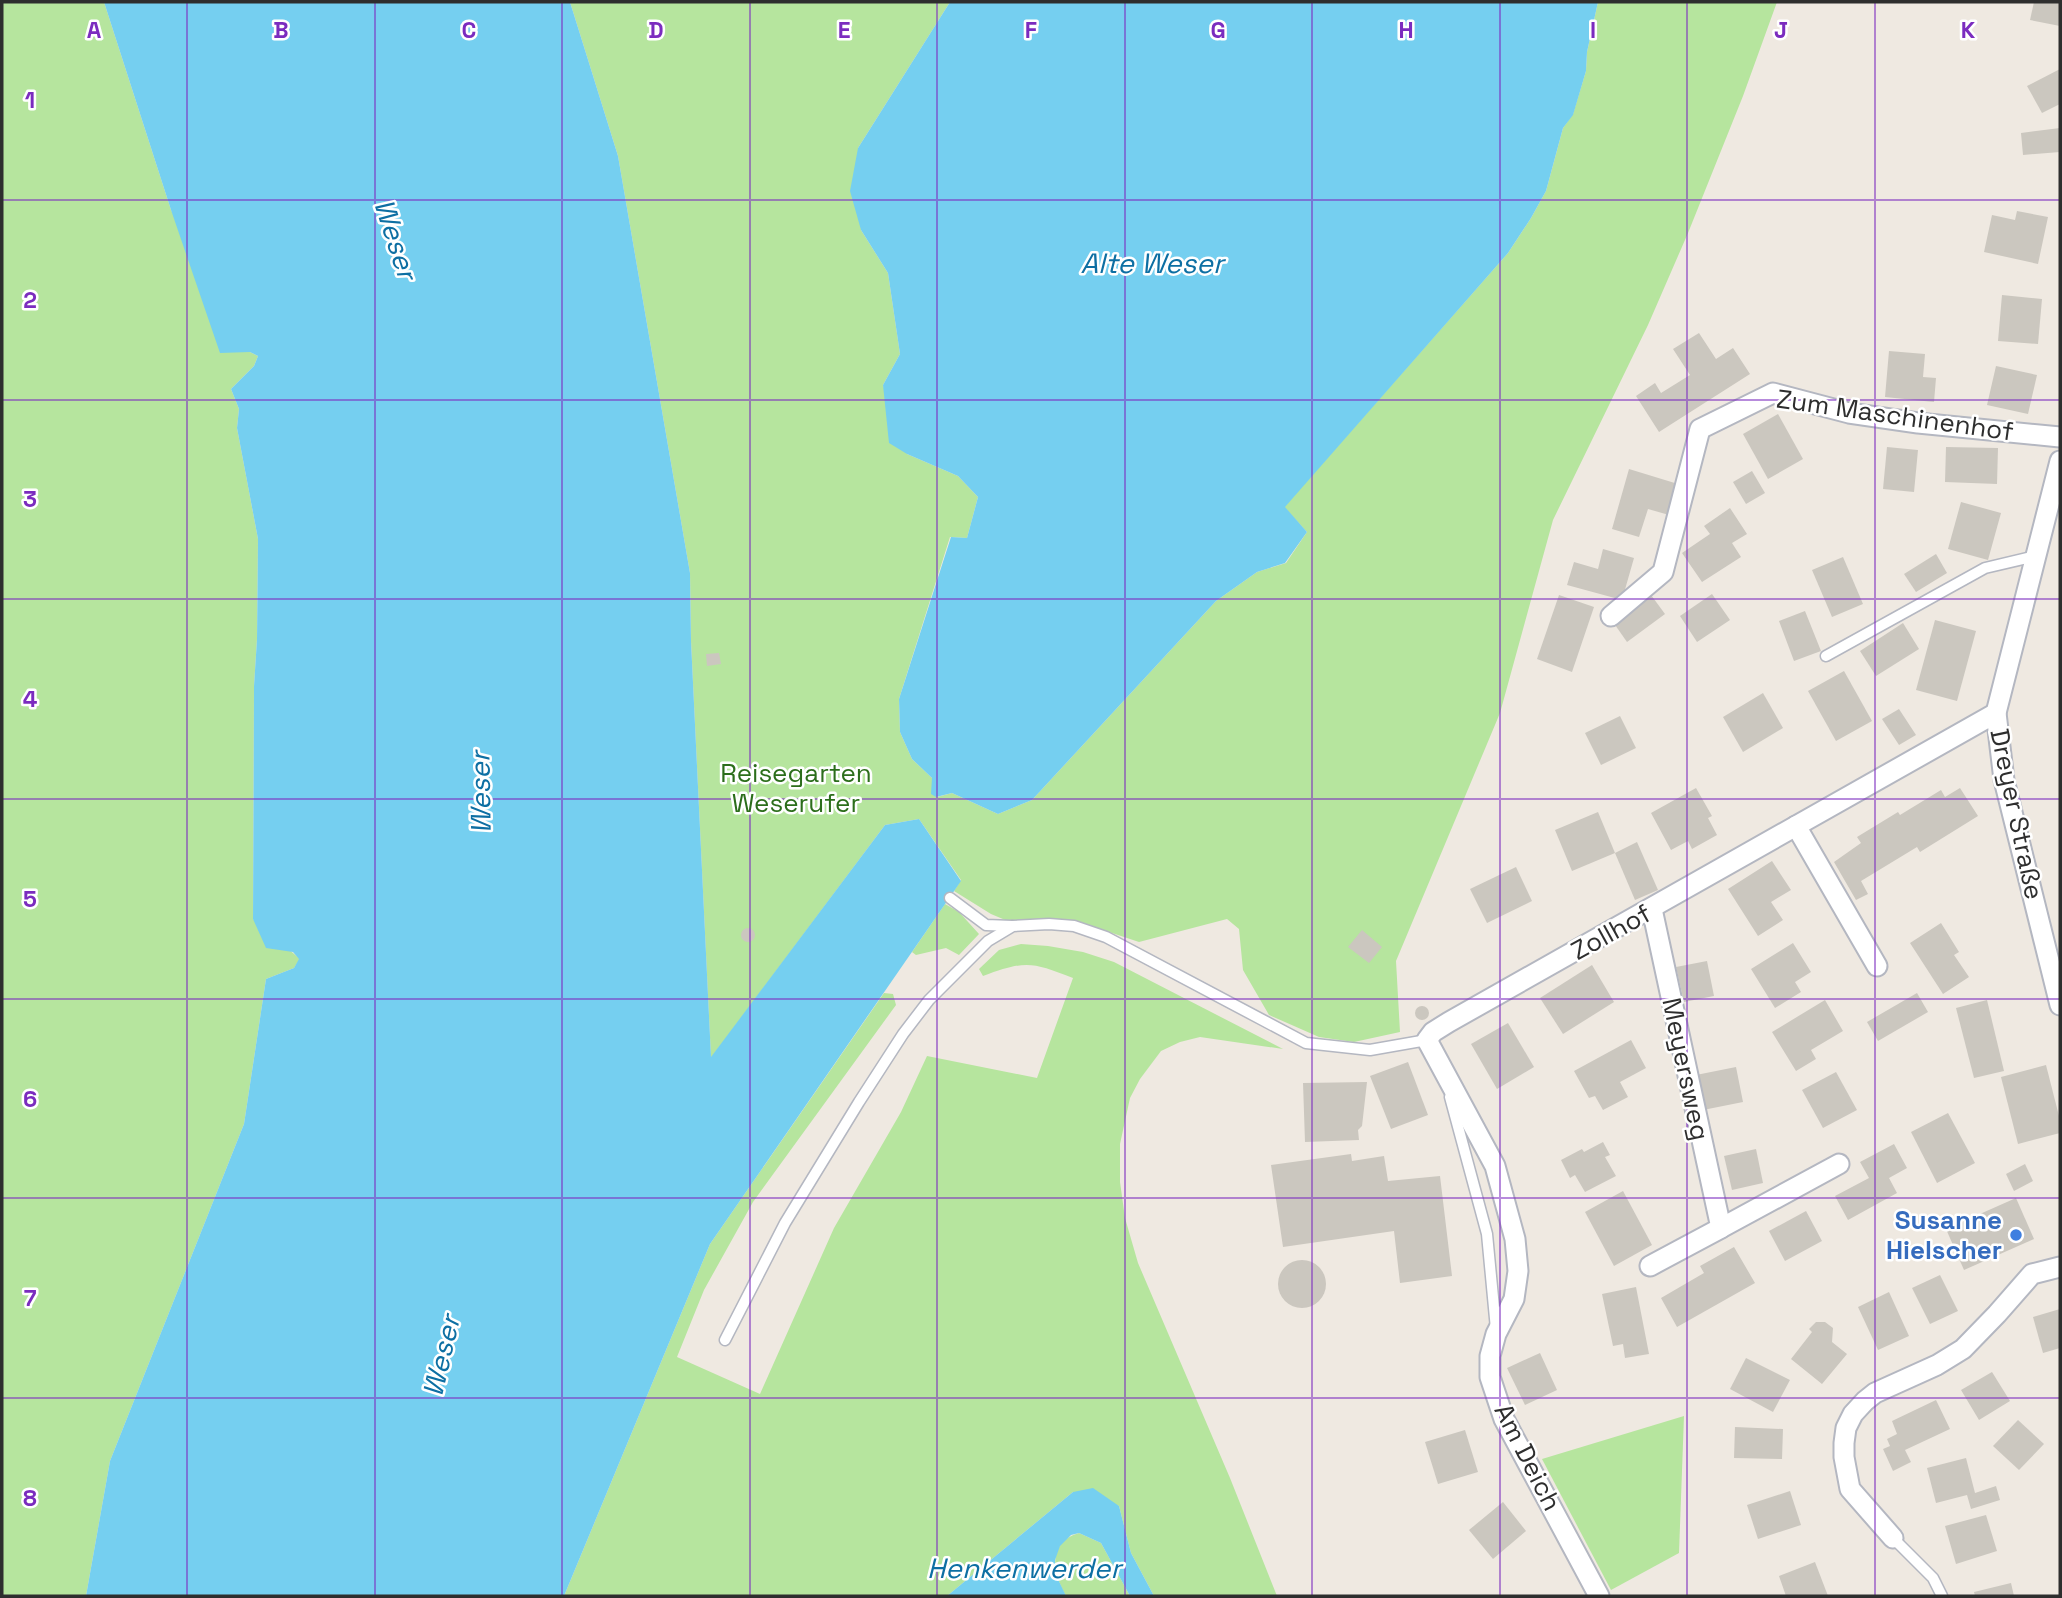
<svg xmlns="http://www.w3.org/2000/svg" width="2062" height="1598" font-family="'Space Grotesk',sans-serif">
<style>
.green{fill:#b6e59e}
.water{fill:#75cff0}
.building{fill:#cbc7bf}
.lines{fill:none;stroke-linecap:round;stroke-linejoin:round}
.service-casing{stroke:#b4b7c1;stroke-width:13}
.minor-casing{stroke:#b4b7c1;stroke-width:23}
.service{stroke:#fff;stroke-width:10}
.minor{stroke:#fff;stroke-width:19}
.grid{fill:none;stroke:#7b2cbf;stroke-width:2;stroke-opacity:0.55}
.shop-dot{fill:#3f7fe0;stroke:#fff;stroke-width:2.5}
.labels{text-anchor:middle;stroke-width:5;stroke-linejoin:round;paint-order:stroke}
.street-label{font-size:26px;fill:#2e2e2e;stroke:#fff}
.park-label{font-size:26px;fill:#2c6e1b;stroke:#fff}
.shop-label{font-size:26px;font-weight:bold;fill:#366cbe;stroke:#fff;text-anchor:end}
.water-label{font-size:28px;font-style:italic;fill:#0d6fa3;stroke:#fff}
.grid-label{font-size:23px;text-anchor:middle;font-weight:bold;fill:#7b2cbf;stroke:#fff;stroke-width:5;stroke-linejoin:round;paint-order:stroke}
</style>
<rect width="100%" height="100%" fill="#efe9e1"/>
<g class="green">
<polygon points="2,2 104,2 171,210 250,352 258,356 254,366 231,389 239,409 237,428 258,539 257,639 254,686 253,919 300,959 294,968 266,979 244,1124 110,1461 86,1596 2,1596"/>
<polygon points="570,2 950,2 858,148 861,230 888,273 900,354 883,385 907,454 958,476 978,497 967,538 950,537 899,699 900,732 912,759 932,778 937,797 952,793 998,814 1032,800 1216,601 1257,572 1286,563 1307,532 1284,507 1508,253 1531,218 1546,191 1563,128 1573,114 1586,71 1587,52 1598,2 1777,2 1743,96 1688,233 1648,325 1553,520 1500,713 1396,961 1400,1032 1354,1042 1319,1037 1269,1015 1243,970 1239,929 1227,919 1139,942 1085,924 1010,922 991,914 954,891 961,880 919,819 885,825 711,1058 691,641 690,573 618,156"/>
<polygon points="945,904 959,912 979,934 959,955 946,948 916,955 912,952"/>
<path d="M 1021,944 L 1048,946 L 1083,952 L 1114,962 L 1283,1049 L 1200,1037 L 1180,1042 L 1161,1051 L 1140,1079 L 1130,1098 L 1120,1144 L 1120,1182 L 1125,1218 L 1138,1263 L 1230,1478 L 1277,1596 L 1154,1596 L 1131,1553 L 1119,1506 L 1073,1492 L 947,1596 L 564,1596 L 710,1244 L 884,993 L 893,994 L 896,1005 L 753,1202 L 704,1290 L 677,1357 L 760,1394 L 834,1228 L 901,1112 L 927,1056 L 1037,1078 L 1073,978 C 1032,962 1026,960 983,976 L 979,969 L 999,950 Z"/>
<polygon points="1684,1416 1679,1553 1611,1590 1542,1459"/>
<path d="M 1079,1533 L 1101,1543 L 1130,1596 L 1066,1596 C 1053,1574 1046,1542 1079,1533 Z"/>
</g>
<g class="water">
<polygon points="104,2 570,2 618,156 690,573 691,641 711,1057 885,825 919,819 961,881 710,1244 564,1596 86,1596 110,1461 244,1124 266,979 294,968 299,959 293,952 266,948 253,919 254,686 257,639 258,539 237,428 239,409 231,389 254,366 258,356 250,352 220,353 171,210"/>
<polygon points="950,2 1598,2 1587,52 1586,71 1573,115 1563,128 1546,191 1531,218 1508,253 1285,507 1307,532 1285,563 1257,572 1216,601 1032,800 998,814 952,793 936,797 931,794 932,778 912,759 900,732 899,699 951,537 967,538 978,497 958,476 907,454 889,443 883,385 900,354 888,273 861,230 850,191 858,148"/>
<polygon points="1093,1488 1119,1506 1131,1553 1154,1596 1130,1596 1101,1543 1079,1533 1071,1535 1060,1546 1055,1560 1055,1573 1066,1596 947,1596 1073,1492"/>
</g>
<g class="building">
<polygon points="2034,2 2060,2 2060,26 2030,20"/>
<polygon points="2060,69 2060,104 2042,113 2027,86"/>
<polygon points="2060,128 2060,152 2023,155 2021,133"/>
<polygon points="2017,211 2048,217 2038,264 1984,252 1992,215 2015,220"/>
<polygon points="2002,295 2042,299 2038,344 1998,341"/>
<polygon points="1699,333 1716,359 1733,348 1750,374 1659,432 1636,396 1655,383 1661,393 1690,375 1673,349"/>
<polygon points="1889,351 1925,354 1923,377 1936,378 1934,402 1885,397"/>
<polygon points="1996,366 2037,375 2028,414 1987,405"/>
<polygon points="1778,414 1803,459 1768,479 1743,434"/>
<polygon points="1887,447 1918,450 1914,492 1883,489"/>
<polygon points="1946,447 1998,448 1997,484 1945,482"/>
<polygon points="1629,469 1678,484 1669,515 1648,509 1639,537 1612,529"/>
<polygon points="1752,471 1765,493 1746,504 1733,482"/>
<polygon points="1961,502 2001,513 1988,560 1948,549"/>
<polygon points="1730,508 1747,534 1732,543 1741,557 1702,582 1682,553 1710,534 1704,526"/>
<polygon points="1603,549 1634,558 1622,600 1567,585 1574,562 1598,569"/>
<polygon points="1936,554 1947,573 1916,592 1904,574"/>
<polygon points="1843,557 1863,604 1832,617 1812,570"/>
<polygon points="1712,594 1730,620 1697,642 1680,616"/>
<polygon points="1559,595 1594,607 1572,672 1537,659"/>
<polygon points="1651,595 1665,614 1627,642 1613,622"/>
<polygon points="1805,611 1821,651 1794,661 1779,621"/>
<polygon points="1935,620 1976,631 1957,701 1916,690"/>
<polygon points="1903,623 1919,649 1876,676 1860,651"/>
<polygon points="719,653 721,664 707,666 706,654"/>
<polygon points="1844,671 1872,721 1836,741 1808,691"/>
<polygon points="1763,693 1783,728 1743,752 1723,717"/>
<polygon points="1899,709 1916,735 1899,745 1882,719"/>
<polygon points="1620,716 1636,748 1601,765 1585,733"/>
<polygon points="1696,788 1712,816 1708,818 1717,835 1692,849 1688,841 1671,850 1651,813"/>
<polygon points="1960,788 1978,816 1920,852 1917,847 1861,881 1868,894 1856,900 1834,862 1861,843 1857,837 1898,812 1900,815 1941,790 1945,797"/>
<polygon points="1598,812 1615,853 1572,871 1555,830"/>
<polygon points="1637,842 1658,890 1635,900 1615,853"/>
<polygon points="1772,861 1791,890 1771,902 1783,920 1758,936 1728,889"/>
<polygon points="1516,867 1532,901 1487,923 1470,889"/>
<polygon points="1941,923 1959,952 1954,955 1969,977 1943,994 1910,943"/>
<circle cx="748" cy="935" r="7"/>
<polygon points="1362,930 1382,947 1369,963 1348,947"/>
<polygon points="1793,943 1811,972 1795,982 1801,992 1775,1008 1751,969"/>
<polygon points="1707,961 1714,996 1684,1002 1676,967"/>
<polygon points="1592,965 1614,1002 1563,1034 1540,998"/>
<polygon points="1917,993 1928,1012 1878,1041 1867,1022"/>
<polygon points="1825,1000 1843,1031 1811,1050 1816,1059 1796,1071 1772,1032"/>
<polygon points="1987,1000 2004,1071 1974,1078 1956,1008"/>
<circle cx="1422" cy="1013" r="7"/>
<polygon points="1508,1023 1534,1067 1497,1089 1471,1044"/>
<polygon points="1631,1040 1646,1068 1620,1082 1628,1097 1603,1110 1595,1096 1589,1098 1574,1071"/>
<polygon points="1408,1062 1428,1115 1391,1129 1370,1076"/>
<polygon points="2046,1065 2060,1120 2060,1133 2018,1144 2001,1077"/>
<polygon points="1736,1067 1743,1102 1703,1110 1696,1075"/>
<polygon points="1836,1072 1857,1110 1823,1128 1802,1090"/>
<polygon points="1367,1082 1362,1126 1358,1130 1359,1140 1305,1142 1303,1083"/>
<polygon points="1948,1113 1975,1163 1937,1183 1911,1132"/>
<polygon points="1603,1142 1610,1155 1605,1157 1616,1176 1585,1192 1575,1175 1570,1178 1561,1160 1582,1149 1584,1152"/>
<polygon points="1894,1144 1907,1168 1889,1178 1897,1193 1848,1220 1835,1196 1869,1178 1860,1162"/>
<polygon points="1756,1149 1763,1183 1732,1190 1724,1156"/>
<polygon points="1351,1154 1352,1161 1384,1156 1388,1181 1440,1176 1452,1276 1400,1283 1394,1231 1283,1247 1271,1165"/>
<polygon points="2025,1164 2033,1181 2014,1191 2006,1174"/>
<polygon points="1623,1191 1652,1245 1614,1266 1585,1212"/>
<polygon points="2016,1198 2034,1239 1964,1270 1946,1229"/>
<polygon points="1806,1211 1822,1241 1785,1261 1769,1231"/>
<polygon points="1734,1247 1755,1283 1677,1327 1661,1298 1704,1273 1700,1266"/>
<circle cx="1302" cy="1284" r="24"/>
<polygon points="1940,1275 1958,1311 1930,1324 1912,1288"/>
<polygon points="1636,1287 1649,1354 1625,1358 1623,1344 1613,1346 1602,1294"/>
<polygon points="1889,1292 1909,1336 1878,1350 1858,1307"/>
<polygon points="2060,1309 2060,1348 2043,1353 2033,1317"/>
<polygon points="1816,1322 1825,1322 1833,1328 1832,1342 1847,1354 1822,1384 1791,1359 1812,1332 1809,1329"/>
<polygon points="1540,1353 1557,1390 1525,1405 1507,1368"/>
<polygon points="1746,1358 1790,1380 1773,1412 1730,1389"/>
<polygon points="1992,1372 2010,1401 1979,1420 1961,1390"/>
<polygon points="1936,1400 1950,1429 1905,1450 1911,1462 1893,1471 1883,1449 1890,1446 1887,1439 1897,1434 1892,1421"/>
<polygon points="2018,1420 2044,1444 2019,1470 1993,1446"/>
<polygon points="1735,1427 1783,1429 1782,1459 1734,1458"/>
<polygon points="1465,1430 1478,1472 1438,1484 1425,1442"/>
<polygon points="1966,1458 1975,1493 1996,1486 2000,1500 1971,1509 1967,1495 1936,1503 1927,1468"/>
<polygon points="1790,1491 1801,1525 1758,1539 1747,1505"/>
<polygon points="1503,1502 1526,1531 1493,1559 1469,1530"/>
<polygon points="1986,1515 1997,1551 1956,1564 1945,1526"/>
<polygon points="1815,1562 1828,1596 1786,1596 1779,1576"/>
<polygon points="2011,1583 2014,1596 1975,1596 1974,1592"/>
</g>
<g class="lines">
<defs>
<g id="service">
<polyline points="1826,656 1985,568 2036,556"/>
<polyline points="950,898 986,925 1012,926"/>
<polyline points="1450,1097 1487,1234 1496,1329"/>
<polyline points="725,1340 785,1223 859,1102 903,1034 929,1000 988,941 1013,926 1049,924 1074,926 1106,937 1306,1043 1370,1050 1427,1040"/>
<polyline points="1893,1538 1933,1578 1942,1596"/>
</g>
<g id="minor">
<polyline points="2060,461 1996,713 2004,780 2060,1005"/>
<polyline points="1611,616 1663,572 1700,429 1773,393 1849,413 1918,423 2060,437"/>
<polyline points="1796,826 1877,966"/>
<polyline points="1721,1228 1839,1164"/>
<polyline points="1650,1266 1721,1228 1652,909"/>
<polyline points="1893,1538 1850,1489 1844,1457 1844,1443 1846,1428 1853,1414 1865,1401 1875,1393 1937,1365 1963,1349 1997,1314 2032,1274 2060,1267"/>
<polyline points="1599,1596 1504,1419 1490,1377 1490,1356 1496,1334 1514,1299 1518,1271 1515,1239 1495,1166 1427,1040 1433,1032 1449,1022 1996,713"/>
</g>
</defs>
<use href="#service" class="service-casing"/>
<use href="#minor" class="minor-casing"/>
<use href="#service" class="service"/>
<use href="#minor" class="minor"/>
</g>
<path class="grid" d="M 187,2 L 187,1596M 375,2 L 375,1596M 562,2 L 562,1596M 750,2 L 750,1596M 937,2 L 937,1596M 1125,2 L 1125,1596M 1312,2 L 1312,1596M 1500,2 L 1500,1596M 1687,2 L 1687,1596M 1875,2 L 1875,1596M 2,200 L 2060,200M 2,400 L 2060,400M 2,599 L 2060,599M 2,799 L 2060,799M 2,999 L 2060,999M 2,1198 L 2060,1198M 2,1398 L 2060,1398"/>
<circle class="shop-dot" cx="2016" cy="1235" r="7"/>
<g class="labels">
<g class="street-label">
<text transform="translate(1895 415) rotate(8)" y="9">Zum Maschinenhof</text>
<text transform="translate(2017 814) rotate(78)" y="9">Dreyer Straße</text>
<text transform="translate(1611 932) rotate(-29)" y="9">Zollhof</text>
<text transform="translate(1686 1069) rotate(78)" y="9">Meyersweg</text>
<text transform="translate(1528 1457) rotate(63)" y="9">Am Deich</text>
</g>
<g class="park-label">
<text x="796" y="782">Reisegarten<tspan x="796" dy="30">Weserufer</tspan></text>
</g>
<g class="shop-label">
<text x="2002" y="1229">Susanne<tspan x="2002" dy="30">Hielscher</tspan></text>
</g>
<g class="water-label">
<text transform="translate(396 239) rotate(72)" y="10">Weser</text>
<text x="1152" y="273">Alte Weser</text>
<text transform="translate(480 793) rotate(-91)" y="10">Weser</text>
<text transform="translate(441 1356) rotate(-77)" y="10">Weser</text>
<text x="1024" y="1578">Henkenwerder</text>
</g>
</g>
<g class="grid-label">
<text x="94" y="38">A</text>
<text x="281" y="38">B</text>
<text x="469" y="38">C</text>
<text x="656" y="38">D</text>
<text x="844" y="38">E</text>
<text x="1031" y="38">F</text>
<text x="1218" y="38">G</text>
<text x="1406" y="38">H</text>
<text x="1593" y="38">I</text>
<text x="1781" y="38">J</text>
<text x="1968" y="38">K</text>
<text x="30" y="108">1</text>
<text x="30" y="308">2</text>
<text x="30" y="507">3</text>
<text x="30" y="707">4</text>
<text x="30" y="907">5</text>
<text x="30" y="1107">6</text>
<text x="30" y="1306">7</text>
<text x="30" y="1506">8</text>
</g>
<rect width="2062" height="1598" fill="none" stroke="#2e2e2e" stroke-width="7"/>
</svg>
